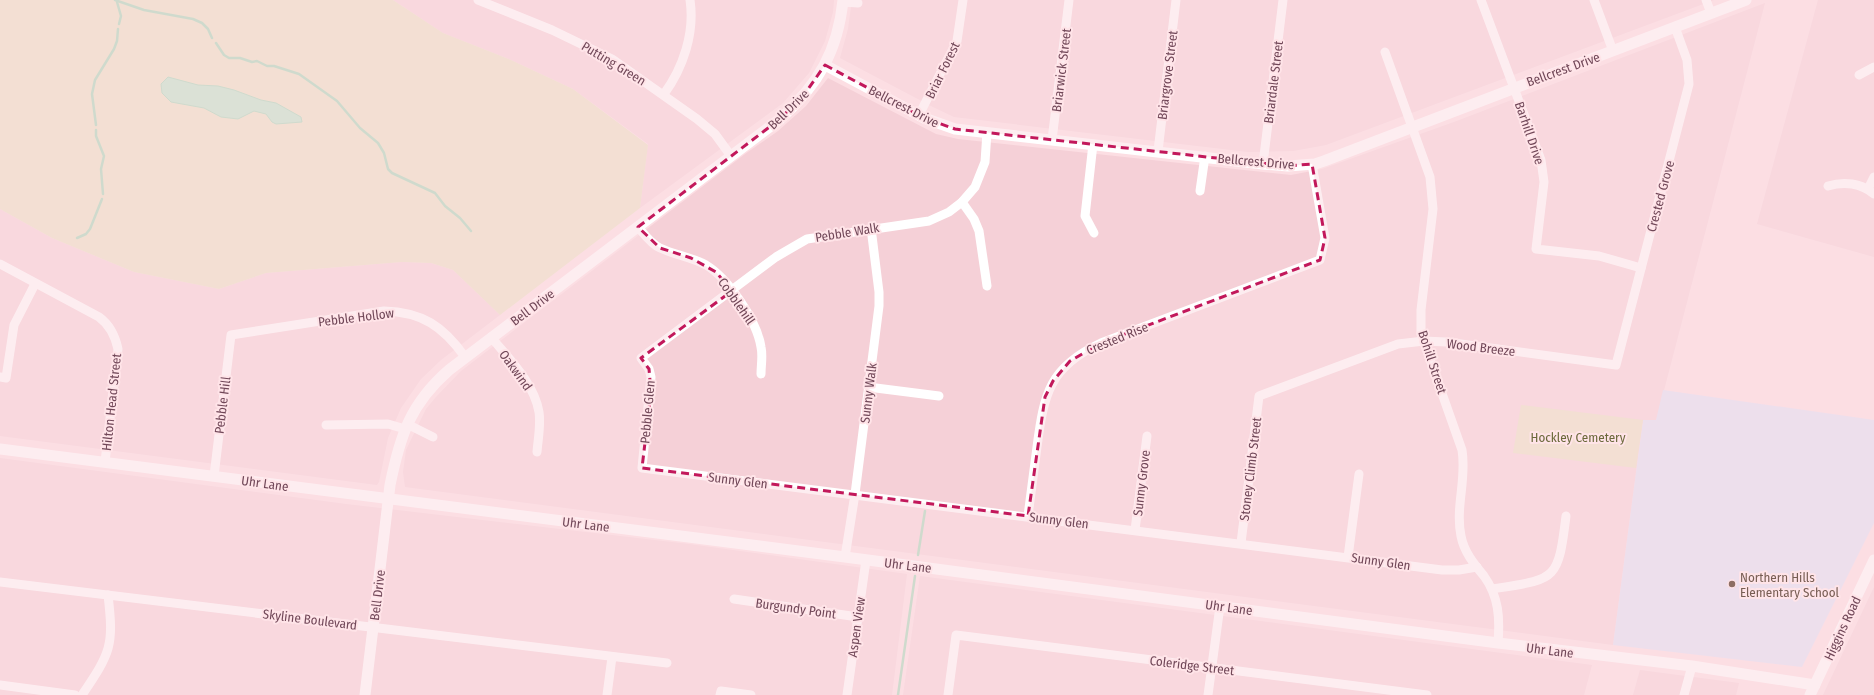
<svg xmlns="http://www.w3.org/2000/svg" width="1874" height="695" font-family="'Fira Sans Condensed',sans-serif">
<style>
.residential{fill:#f5d0d7}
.education{fill:#dcdff7}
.green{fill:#e8e1be}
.water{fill:#b4e4c6;stroke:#9ad6b2}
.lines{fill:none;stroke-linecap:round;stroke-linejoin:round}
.stream{stroke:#9ad6b2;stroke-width:2.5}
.minor{stroke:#fff;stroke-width:9}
.tertiary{stroke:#fff;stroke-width:11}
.marked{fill:none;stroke:#c2185b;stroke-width:3;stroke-dasharray:8 5;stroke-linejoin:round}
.education-dot{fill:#8d6e63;stroke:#ffe4e8;stroke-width:1.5}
.labels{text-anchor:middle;stroke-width:4;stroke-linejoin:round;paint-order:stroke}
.street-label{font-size:13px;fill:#714758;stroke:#ffe4e8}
.park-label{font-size:13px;fill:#6b693b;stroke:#ffe4e8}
.education-label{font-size:13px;fill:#785e54;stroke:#ffe4e8;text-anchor:start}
</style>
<rect width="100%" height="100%" fill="#fcdee3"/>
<g class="residential">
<polygon points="393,0 834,0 833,12 825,41 809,73 783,103 640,208 648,144 573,89 511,60 443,33"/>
<polygon points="852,0 1714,0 1326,145 1293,151 1248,152 954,117 933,107 840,58 848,29"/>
<polygon points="1818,0 1874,0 1874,257 1757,224"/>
<polygon points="1765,3 1656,421 1643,420 1613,645 405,487 403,472 406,450 426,409 436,397 461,371 745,154 778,131 806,106 828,78 936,134 958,139 1291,175 1322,169 1454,122"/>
<polygon points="0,209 52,238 134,272 219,289 266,273 402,262 431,263 453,270 500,315 441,360 421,379 401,408 388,438 379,482 377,485 0,436"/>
<polygon points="0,458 346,504 689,544 907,574 892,695 0,695"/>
<polygon points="920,576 1592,665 1584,695 903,695"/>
<polygon points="1874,586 1874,695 1823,695 1874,587"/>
<polygon points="1640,670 1739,683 1736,695 1633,695"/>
</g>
<polygon class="education" points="1663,390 1874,420 1874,523 1802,667 1613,645 1643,420 1656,420"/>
<g class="green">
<polygon points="0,0 393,0 443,33 511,60 573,89 648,145 640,208 500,315 453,270 431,263 402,262 266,273 219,289 134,272 52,238 0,209"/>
<polygon points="1521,405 1643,420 1636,468 1513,453"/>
</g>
<polygon class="water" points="168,77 198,85 218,86 234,90 261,100 276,103 301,117 302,122 276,124 272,122 266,114 254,111 238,119 221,117 204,108 171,102 162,93 161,84"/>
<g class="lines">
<g class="stream">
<polyline points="115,0 144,10 193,19 202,23 208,29 212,38"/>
<polyline points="117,2 121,16 119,24"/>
<polyline points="216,43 224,55 229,58 240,58 252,62 257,61 267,66 274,66 299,74 337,101 360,128 378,143 384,153 388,169 392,173 435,193 445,206 460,218 471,231"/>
<polyline points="96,125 92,94 95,80 114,49 117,41 118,29"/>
<polyline points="96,130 96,136 104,156 101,169 103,194"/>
<polyline points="77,238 86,234 90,229 102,199"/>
<polyline points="918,555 925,511"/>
<polyline points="898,695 915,576"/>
</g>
<g class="minor">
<polyline points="478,0 552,30 612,59 697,119 715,134 731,156"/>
<polyline points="1481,0 1541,160 1544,182 1536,249 1599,256 1641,268"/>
<polyline points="1594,0 1613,51"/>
<polyline points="1706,0 1711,13"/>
<polyline points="843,2 858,3"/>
<path d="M 1385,52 L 1430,177 L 1433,209 L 1421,310 L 1421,334 L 1462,450 C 1467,479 1455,507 1461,536 C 1464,552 1474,564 1484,576 C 1499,597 1500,618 1498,643"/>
<polyline points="1859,75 1874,67"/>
<path d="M 664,94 C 683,68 695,33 690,0"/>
<polyline points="919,115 957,41 963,0"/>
<polyline points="987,132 985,162 975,187 962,202 949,212 929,221 807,239 776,257 641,358 649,369 651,377 642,468 1442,570 1459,570 1477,567"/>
<polyline points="1052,140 1069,0"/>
<polyline points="1093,144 1085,216 1094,233"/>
<polyline points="1158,151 1176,0"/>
<polyline points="1263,164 1283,0"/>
<path d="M 1828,186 C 1844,181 1861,183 1874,194"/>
<polyline points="1868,189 1874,177"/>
<polyline points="1200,191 1205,156"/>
<polyline points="962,202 974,219 979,231 987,286"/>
<path d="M 638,227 C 644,234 651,244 660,248 C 675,255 691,257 706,265 C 728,278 757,321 761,347 C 763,356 761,365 761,374"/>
<path d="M 0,264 L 99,317 C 110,325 115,335 118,349 L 105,462"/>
<path d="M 491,337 C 509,359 534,383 539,412 C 541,425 538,439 537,452"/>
<polyline points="0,377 6,378 14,325 35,284"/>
<polyline points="868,387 939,396"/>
<polyline points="407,424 433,437"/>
<polyline points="326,425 388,424 405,429"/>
<path d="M 214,476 L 231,335 L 384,311 C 422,312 443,326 465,357"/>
<path d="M 1028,516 C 1031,493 1034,470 1037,447 C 1044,394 1049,367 1101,343 L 1320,260 L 1325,238 L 1312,164"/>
<polyline points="1135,530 1147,436"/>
<polyline points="1241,543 1259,396 1398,344 1424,341 1446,342 1616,365 1689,84 1687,60 1675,27"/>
<polyline points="845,557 855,494 879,306 879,292 871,228"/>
<polyline points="1348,557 1359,474"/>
<polyline points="0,582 667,663"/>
<path d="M 1492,589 C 1556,579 1558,582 1566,516"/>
<polyline points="734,599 858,617"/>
<polyline points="0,685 75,695"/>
<path d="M 82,695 C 111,652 114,646 108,595"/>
<polyline points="607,695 612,657"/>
<polyline points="720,695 721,691 751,695"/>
<polyline points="847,695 866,560"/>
<polyline points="948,695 956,635 1427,695"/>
<polyline points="1208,695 1220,606"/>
<polyline points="1684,695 1692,666"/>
</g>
<g class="tertiary">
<polyline points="825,65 924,118 955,129 1263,164 1288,166 1315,164 1324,161 1746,0"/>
<polyline points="0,449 845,557 1498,643 1692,666 1815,685"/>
<path d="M 365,695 L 390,485 C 400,436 410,404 449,370 L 780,119 C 818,85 838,51 843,0"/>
<polyline points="1810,695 1874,560"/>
</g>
</g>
<path d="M0 0H1874V695H0ZM 825,65 L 924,118 L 955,129 L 1288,166 L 1312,164 L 1325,238 L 1320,260 L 1101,343 L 1070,361 L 1053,381 L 1045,397 L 1028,516 L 642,468 L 651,392 L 649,369 L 641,358 L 732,291 L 716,272 L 691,258 L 660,248 L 638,227 L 780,119 L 806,92 Z" fill="#fcdee3" fill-opacity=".55" fill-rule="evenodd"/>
<path class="marked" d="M 825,65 L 924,118 L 955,129 L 1288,166 L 1312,164 L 1325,238 L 1320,260 L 1101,343 L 1070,361 L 1053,381 L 1045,397 L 1028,516 L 642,468 L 651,392 L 649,369 L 641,358 L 732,291 L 716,272 L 691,258 L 660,248 L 638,227 L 780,119 L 806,92 Z"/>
<circle class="education-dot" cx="1732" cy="584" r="4"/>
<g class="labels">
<g class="street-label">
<text transform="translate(614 63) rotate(31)" y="5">Putting Green</text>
<text transform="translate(1563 69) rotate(-20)" y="5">Bellcrest Drive</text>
<text transform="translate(942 70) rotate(-64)" y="5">Briar Forest</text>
<text transform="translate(1061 70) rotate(-83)" y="5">Briarwick Street</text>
<text transform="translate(1167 75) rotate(-83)" y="5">Briargrove Street</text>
<text transform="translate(1273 82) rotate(-83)" y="5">Briardale Street</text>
<text transform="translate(904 106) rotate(27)" y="5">Bellcrest Drive</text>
<text transform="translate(788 109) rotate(-44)" y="5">Bell Drive</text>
<text transform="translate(1530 133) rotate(71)" y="5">Barhill Drive</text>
<text transform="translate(1256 161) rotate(5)" y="5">Bellcrest Drive</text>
<text transform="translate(1660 196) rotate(-75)" y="5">Crested Grove</text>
<text transform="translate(847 232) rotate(-9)" y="5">Pebble Walk</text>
<text transform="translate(737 301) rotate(55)" y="5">Cobblehill</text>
<text transform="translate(532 307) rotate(-37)" y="5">Bell Drive</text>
<text transform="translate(356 317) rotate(-7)" y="5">Pebble Hollow</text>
<text transform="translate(1117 338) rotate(-22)" y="5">Crested Rise</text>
<text transform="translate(1481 347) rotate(7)" y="5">Wood Breeze</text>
<text transform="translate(1433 362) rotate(72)" y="5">Bohill Street</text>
<text transform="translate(516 370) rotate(54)" y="5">Oakwind</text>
<text transform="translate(868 393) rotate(-83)" y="5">Sunny Walk</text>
<text transform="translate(111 402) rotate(-84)" y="5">Hilton Head Street</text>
<text transform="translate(222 405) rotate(-83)" y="5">Pebble Hill</text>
<text transform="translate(647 412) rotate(-85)" y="5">Pebble Glen</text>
<text transform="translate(1250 469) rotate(-83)" y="5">Stoney Climb Street</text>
<text transform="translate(738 480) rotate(7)" y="5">Sunny Glen</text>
<text transform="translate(265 483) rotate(8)" y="5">Uhr Lane</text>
<text transform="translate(1141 483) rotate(-83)" y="5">Sunny Grove</text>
<text transform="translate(1059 520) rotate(7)" y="5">Sunny Glen</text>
<text transform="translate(586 524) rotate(7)" y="5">Uhr Lane</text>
<text transform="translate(1381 561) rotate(8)" y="5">Sunny Glen</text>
<text transform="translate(908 565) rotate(7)" y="5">Uhr Lane</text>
<text transform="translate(377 595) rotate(-83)" y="5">Bell Drive</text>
<text transform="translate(1229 607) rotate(8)" y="5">Uhr Lane</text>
<text transform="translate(796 608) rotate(8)" y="5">Burgundy Point</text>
<text transform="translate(310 619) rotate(7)" y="5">Skyline Boulevard</text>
<text transform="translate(856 627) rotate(-82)" y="5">Aspen View</text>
<text transform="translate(1842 628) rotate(-65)" y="5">Higgins Road</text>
<text transform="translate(1550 650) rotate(7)" y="5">Uhr Lane</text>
<text transform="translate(1192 665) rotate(7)" y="5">Coleridge Street</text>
</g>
<g class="park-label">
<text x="1578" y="442">Hockley Cemetery</text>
</g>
<g class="education-label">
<text x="1740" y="582">Northern Hills<tspan x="1740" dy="15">Elementary School</tspan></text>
</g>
</g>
</svg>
